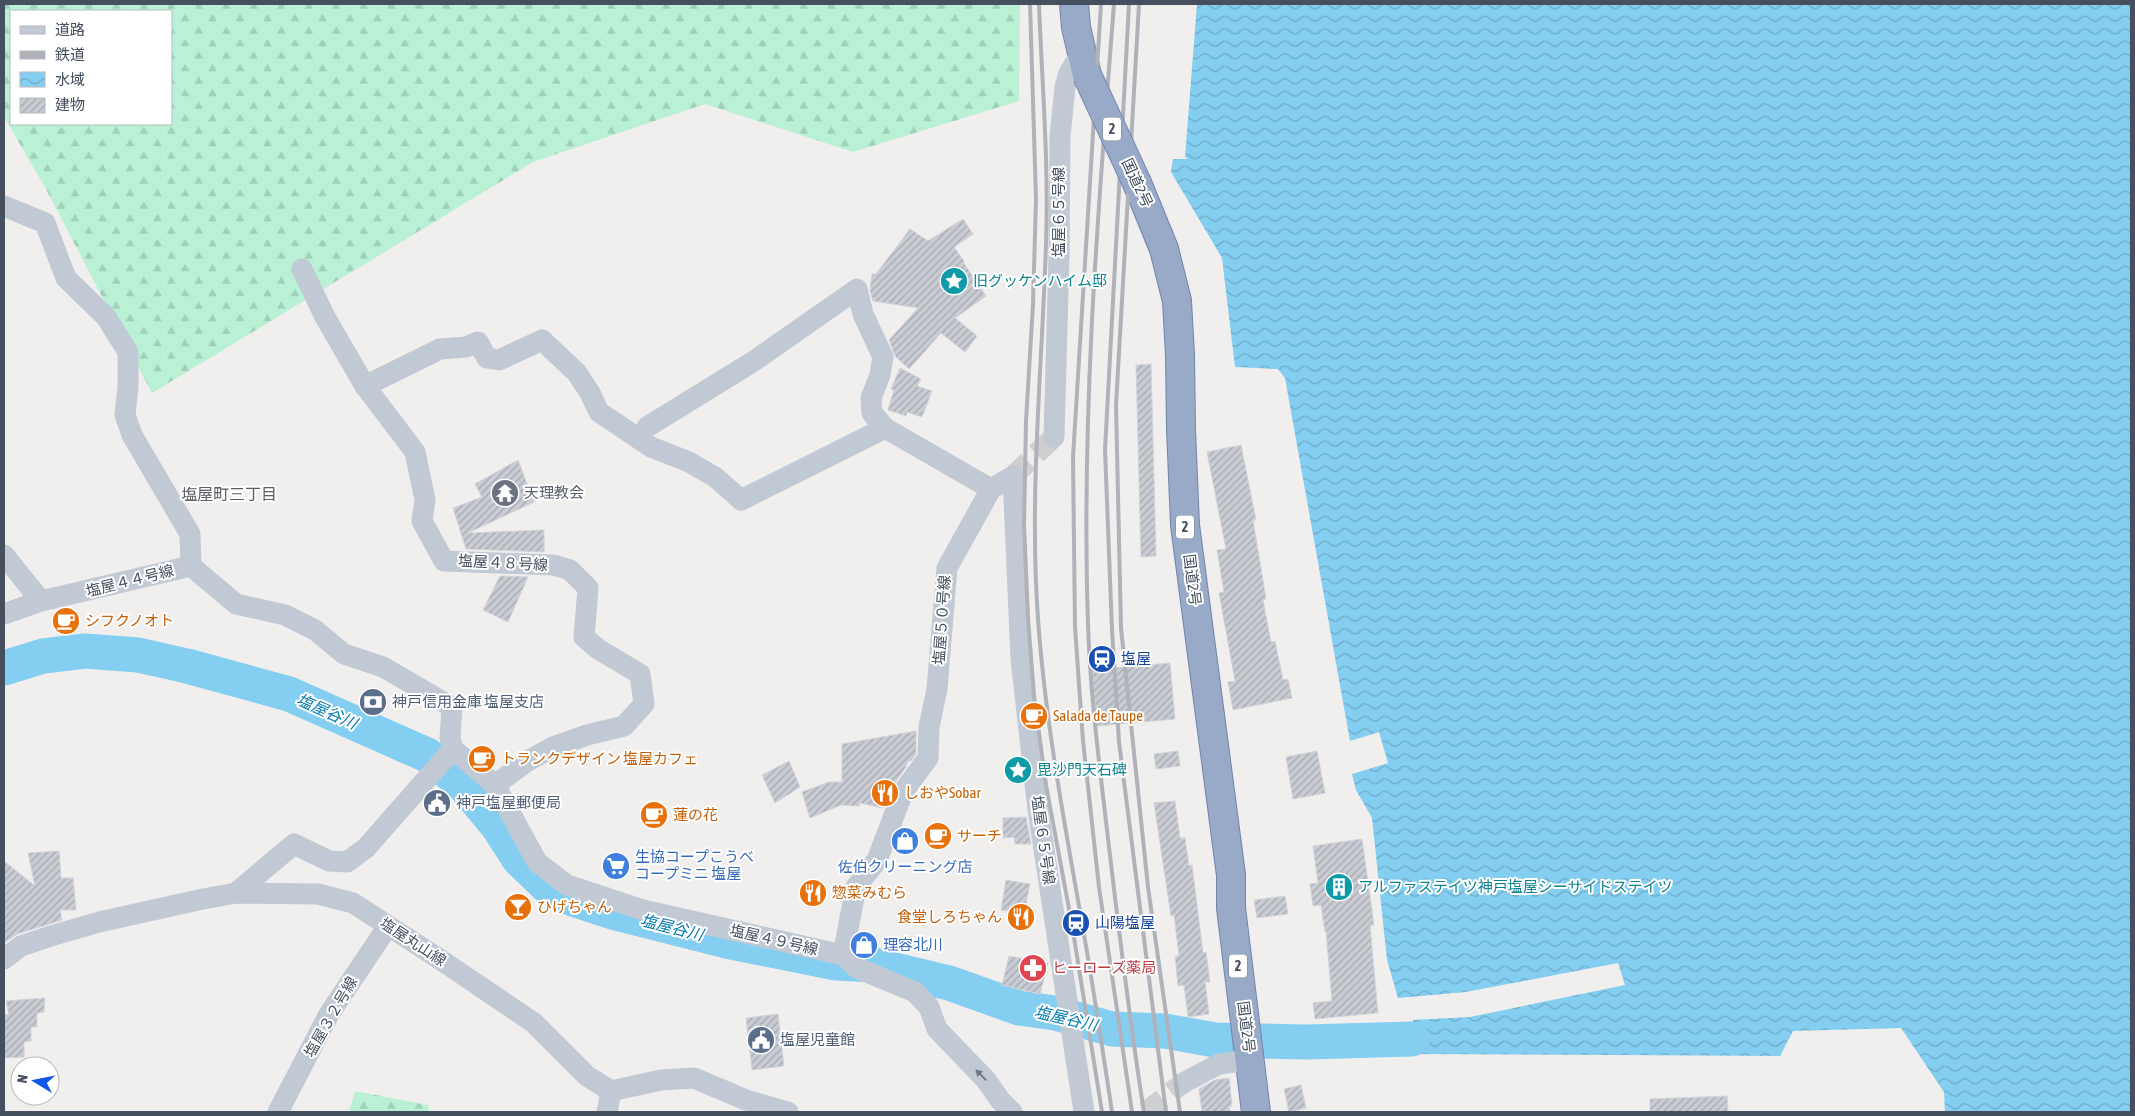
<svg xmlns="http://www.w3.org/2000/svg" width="2135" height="1116" font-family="'Asap Condensed','Noto Sans JP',sans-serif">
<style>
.forest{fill:url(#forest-firs);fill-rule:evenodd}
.water{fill:url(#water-waves)}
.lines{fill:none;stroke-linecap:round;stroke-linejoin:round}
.river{stroke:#84cef1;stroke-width:35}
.building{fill:url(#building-hatch);stroke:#d2d3da}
.minor-tunnel{stroke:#cfced1;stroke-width:21;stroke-dasharray:21 11;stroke-linecap:butt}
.trunk-casing{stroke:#6e85ac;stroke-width:30}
.minor{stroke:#c1c9d4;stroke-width:21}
.trunk{stroke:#98aac8;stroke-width:28}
.rail{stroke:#b0b2b9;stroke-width:4}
.trunk-bridge-casing{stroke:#6e85ac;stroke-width:30;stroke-linecap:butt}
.trunk-bridge{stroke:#98aac8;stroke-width:28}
.oneway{fill:#707a87}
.labels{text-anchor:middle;stroke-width:4;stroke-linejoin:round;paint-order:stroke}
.shield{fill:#fff;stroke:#7d848e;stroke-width:1}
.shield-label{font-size:14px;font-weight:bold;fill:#454f5d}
.street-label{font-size:15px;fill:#454f5d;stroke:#fff}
.culture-label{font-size:15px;fill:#0d838f;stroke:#fff;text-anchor:start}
.worship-label{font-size:15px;fill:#5b616d;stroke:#fff;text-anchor:start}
.food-label{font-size:15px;fill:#c56008;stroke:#fff;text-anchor:start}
.transit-label{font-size:15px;fill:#164399;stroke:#fff;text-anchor:start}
.service-label{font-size:15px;fill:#4e5e75;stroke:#fff;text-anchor:start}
.shop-label{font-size:15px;fill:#366cbe;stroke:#fff;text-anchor:start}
.health-label{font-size:15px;fill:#be3a42;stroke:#fff;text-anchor:start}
.neighbourhood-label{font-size:16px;fill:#5a5d64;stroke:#fff}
.water-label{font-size:16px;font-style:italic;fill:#047ab1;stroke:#fff}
</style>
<defs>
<pattern id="forest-firs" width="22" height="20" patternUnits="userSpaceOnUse" patternTransform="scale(1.25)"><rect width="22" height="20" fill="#baf1d5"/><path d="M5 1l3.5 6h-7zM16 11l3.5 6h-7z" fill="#a1d0b9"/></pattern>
<pattern id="water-waves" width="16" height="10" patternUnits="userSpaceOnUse" patternTransform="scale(1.25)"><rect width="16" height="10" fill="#84cef1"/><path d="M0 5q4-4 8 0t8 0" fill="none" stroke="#6eaac6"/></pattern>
<pattern id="building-hatch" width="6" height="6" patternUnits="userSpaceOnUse" patternTransform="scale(1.25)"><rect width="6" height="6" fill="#caccd4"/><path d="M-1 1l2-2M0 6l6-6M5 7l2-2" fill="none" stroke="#a6a8af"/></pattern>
</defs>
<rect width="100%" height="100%" fill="#f1eeee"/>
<g class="forest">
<path d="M 4,4 L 1020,4 L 1019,101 L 853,152 L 705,104 L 533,162 L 152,393 L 46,189 L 4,117 ZM 11,11 L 171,11 L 171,124 L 11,124 Z"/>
<polygon points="355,1091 428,1105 429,1112 349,1112"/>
</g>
<polygon class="water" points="1197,4 2131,4 2131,1112 1945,1112 1944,1092 1901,1028 1793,1031 1780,1056 1414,1054 1413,1020 1470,1017 1625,985 1618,963 1466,992 1398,998 1387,960 1372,818 1356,790 1352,774 1388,763 1379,732 1350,741 1285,378 1278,369 1235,367 1222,258 1171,172 1173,159 1188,159 1185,157"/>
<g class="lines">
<polyline class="river" points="4,668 43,656 85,651 138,655 187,666 289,694 427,755 463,784 497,825 519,859 548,887 573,899 616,913 731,942 836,963 874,965 949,983 1019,1008 1055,1013 1112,1029 1165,1031 1215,1040 1306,1042 1412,1039"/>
</g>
<g class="building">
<polygon points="963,219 973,234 954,247 964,261 963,262 986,296 955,318 977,336 965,352 941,333 909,369 895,356 889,340 918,308 873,301 870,290 872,274 876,274 910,229 928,241"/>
<polygon points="1151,364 1156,556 1141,557 1136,365"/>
<polygon points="900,368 921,379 917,386 932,391 922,417 907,412 906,416 888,410 894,390 891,389"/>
<polygon points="1241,445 1256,520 1253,520 1266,599 1263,600 1271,642 1275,641 1283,680 1288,679 1292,698 1233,710 1228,682 1235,681 1219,593 1224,592 1217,550 1226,549 1207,452"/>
<polygon points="518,460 534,502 468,533 544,530 544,552 466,549 453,508 482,497 475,484"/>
<polygon points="500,576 528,577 508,622 483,610"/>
<polygon points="1170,663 1175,719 1097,726 1092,670"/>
<polygon points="916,731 916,754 911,761 908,761 906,767 893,785 883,808 860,803 859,806 841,805 810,818 802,792 829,782 842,782 842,744"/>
<polygon points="1178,751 1180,766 1156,769 1154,754"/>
<polygon points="1317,751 1325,793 1293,799 1286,757"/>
<polygon points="789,761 800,787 775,803 762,775"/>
<polygon points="1175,801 1180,838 1185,838 1189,866 1192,865 1203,953 1206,952 1210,982 1205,982 1209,1014 1188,1017 1184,985 1178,986 1175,956 1179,956 1174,915 1171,916 1154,803"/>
<polygon points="1026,817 1031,844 1015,844 1014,837 1003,838 1003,818"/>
<polygon points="1362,839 1374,925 1370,925 1378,1013 1315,1019 1313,1003 1332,1001 1326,931 1325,932 1321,905 1313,906 1310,884 1318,883 1313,846"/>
<polygon points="59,851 61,878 73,878 76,910 60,910 62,920 17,934 4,943 4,861 35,886 28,853"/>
<polygon points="1006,880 1030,884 1024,913 1001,910"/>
<polygon points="1285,896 1288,914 1257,918 1254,900"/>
<polygon points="1009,956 1048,963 1040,994 1002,985"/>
<polygon points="45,998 44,1012 37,1013 37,1027 31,1027 31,1041 24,1042 24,1057 4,1058 4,1015 9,1014 6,1001"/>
<polygon points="778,1014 784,1066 752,1070 746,1018"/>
<polygon points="1229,1078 1232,1106 1229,1106 1230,1112 1202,1112 1199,1089 1215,1080"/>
<polygon points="1301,1085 1306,1108 1289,1112 1284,1089"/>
<polygon points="1727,1096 1728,1112 1650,1112 1650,1099"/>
</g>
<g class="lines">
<g class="minor-tunnel">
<polyline points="1013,476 1054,437"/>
<polyline points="1146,1112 1183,1083"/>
</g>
<defs>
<g id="trunk">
<polyline points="1074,4 1076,27 1087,75"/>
<polyline points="1137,183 1164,249 1177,301 1180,355 1181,429 1185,525 1231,875 1231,908 1256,1112"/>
</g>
</defs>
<use href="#trunk" class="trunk-casing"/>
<g class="minor">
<polyline points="4,206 45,223 66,278 106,317 128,352 128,387 125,415 132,435 190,534 191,566"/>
<polyline points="302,269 325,317 365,386 415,452 425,500 422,521 444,561 554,565 570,570 588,588 584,637 598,649 640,674 644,704 624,726 587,735 553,747 526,762 495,785"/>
<polyline points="365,386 440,349 466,347 478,342 487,358 499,360 542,340 577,373 590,393 599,412 651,447 689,462 715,477 741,500 885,428"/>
<polyline points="647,427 754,361 857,289 863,314 883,357 880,375 871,398 872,413 885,428 991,489"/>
<polyline points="1054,437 1059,256 1060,136 1065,87 1069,73 1082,52"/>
<polyline points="4,555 41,601"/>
<polyline points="4,614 41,601 191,566 236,604 285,615 315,630 344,654 383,667 452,707 450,738 453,749 495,785 537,862 567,885 643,910 843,955"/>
<polyline points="236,893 294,844 329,861 347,862 366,848 453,749"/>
<polyline points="843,955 856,887 877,860 903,792 928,758 929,727 937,689 947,568 991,489 1013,476 1021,659 1038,810 1084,1112"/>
<polyline points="843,955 857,968 915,992 929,1007 937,1029 986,1080 1000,1100 1012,1112"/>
<polyline points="4,959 21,946 51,936 99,922 203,899 236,893 318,894 353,903 441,960 534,1023 587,1076 611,1091 661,1080 694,1078 746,1100 788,1112"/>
<polyline points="1183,1083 1219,1064 1250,1060"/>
<polyline points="278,1112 329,1014 388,926"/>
<polyline points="607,1112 611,1091"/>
</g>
<use href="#trunk" class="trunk"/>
<g class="rail">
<polyline points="1030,4 1036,199 1033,304 1026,421 1024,525 1028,618 1034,696 1046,785 1072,925 1102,1112"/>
<path d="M 1039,4 C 1042,84 1049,164 1046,244 C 1042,370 1029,494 1038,619 C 1046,731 1068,841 1087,952 C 1096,1005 1104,1059 1112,1112"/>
<polyline points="1101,4 1073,457 1075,627 1083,741 1099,887 1132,1112"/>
<path d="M 1114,4 C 1098,210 1081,416 1088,624 C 1090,692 1099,761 1107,830 C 1118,924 1129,1018 1144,1112"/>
<polyline points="1129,4 1105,450 1112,630 1119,742 1166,1112"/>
<polyline points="1139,4 1116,405 1121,628 1148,887 1180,1112"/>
</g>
<defs>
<polyline id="trunk-bridge" points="1087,75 1137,183"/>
</defs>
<use href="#trunk-bridge" class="trunk-bridge-casing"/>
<use href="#trunk-bridge" class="trunk-bridge"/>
</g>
<defs><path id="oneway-solid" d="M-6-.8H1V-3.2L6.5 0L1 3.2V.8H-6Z" transform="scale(1.25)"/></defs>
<use class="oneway" href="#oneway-solid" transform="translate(981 1075) rotate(-134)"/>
<defs>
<symbol id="sight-disc" viewBox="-11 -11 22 22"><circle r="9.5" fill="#0f9aa8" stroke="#fff"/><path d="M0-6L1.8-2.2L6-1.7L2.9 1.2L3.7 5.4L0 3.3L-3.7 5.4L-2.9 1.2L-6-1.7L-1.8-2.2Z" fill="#fff"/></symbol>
<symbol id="temple-disc" viewBox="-11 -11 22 22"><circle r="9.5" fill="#6b7280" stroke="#fff"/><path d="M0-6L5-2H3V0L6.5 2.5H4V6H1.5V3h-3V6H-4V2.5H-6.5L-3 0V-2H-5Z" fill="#fff"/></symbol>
<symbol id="cafe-disc" viewBox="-11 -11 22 22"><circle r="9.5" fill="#e8710a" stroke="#fff"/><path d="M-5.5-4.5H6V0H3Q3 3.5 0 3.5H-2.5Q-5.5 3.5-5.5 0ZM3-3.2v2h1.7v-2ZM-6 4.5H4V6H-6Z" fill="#fff"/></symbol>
<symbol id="station-disc" viewBox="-11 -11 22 22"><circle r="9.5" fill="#1a4fb4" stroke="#fff"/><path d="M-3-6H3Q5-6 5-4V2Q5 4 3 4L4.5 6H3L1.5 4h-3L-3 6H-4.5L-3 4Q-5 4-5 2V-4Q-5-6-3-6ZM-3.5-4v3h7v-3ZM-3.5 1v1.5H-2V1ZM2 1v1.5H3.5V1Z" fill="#fff"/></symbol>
<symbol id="bank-disc" viewBox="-11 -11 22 22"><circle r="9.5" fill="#5c6f8a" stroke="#fff"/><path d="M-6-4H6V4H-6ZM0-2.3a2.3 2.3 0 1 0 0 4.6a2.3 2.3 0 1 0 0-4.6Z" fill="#fff"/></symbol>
<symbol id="restaurant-disc" viewBox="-11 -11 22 22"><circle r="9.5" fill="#e8710a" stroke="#fff"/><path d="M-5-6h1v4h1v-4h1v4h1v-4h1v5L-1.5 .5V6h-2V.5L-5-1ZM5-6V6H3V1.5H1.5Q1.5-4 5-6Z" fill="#fff"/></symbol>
<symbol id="civic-disc" viewBox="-11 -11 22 22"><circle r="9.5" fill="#5c6f8a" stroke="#fff"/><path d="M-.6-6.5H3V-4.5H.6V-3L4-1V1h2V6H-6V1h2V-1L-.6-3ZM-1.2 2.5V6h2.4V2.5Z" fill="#fff"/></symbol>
<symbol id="shop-disc" viewBox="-11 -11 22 22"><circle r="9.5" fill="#3f7fe0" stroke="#fff"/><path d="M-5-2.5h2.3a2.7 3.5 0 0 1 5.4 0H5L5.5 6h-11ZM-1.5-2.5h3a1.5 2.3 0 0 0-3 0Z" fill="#fff"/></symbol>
<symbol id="supermarket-disc" viewBox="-11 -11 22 22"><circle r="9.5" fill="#3f7fe0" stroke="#fff"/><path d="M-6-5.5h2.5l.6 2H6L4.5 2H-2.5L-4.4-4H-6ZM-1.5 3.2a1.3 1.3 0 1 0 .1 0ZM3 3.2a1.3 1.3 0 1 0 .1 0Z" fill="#fff"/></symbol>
<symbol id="building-disc" viewBox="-11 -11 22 22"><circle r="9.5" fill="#0f9aa8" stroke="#fff"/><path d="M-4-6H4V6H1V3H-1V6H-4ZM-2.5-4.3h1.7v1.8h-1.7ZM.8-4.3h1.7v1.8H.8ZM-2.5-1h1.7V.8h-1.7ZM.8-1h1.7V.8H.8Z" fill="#fff"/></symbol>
<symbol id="bar-disc" viewBox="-11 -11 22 22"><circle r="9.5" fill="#e8710a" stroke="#fff"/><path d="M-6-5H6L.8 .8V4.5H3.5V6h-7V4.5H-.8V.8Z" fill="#fff"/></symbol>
<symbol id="pharmacy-disc" viewBox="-11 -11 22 22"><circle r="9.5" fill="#e0444e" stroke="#fff"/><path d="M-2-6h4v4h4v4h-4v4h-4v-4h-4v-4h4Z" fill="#fff"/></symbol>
</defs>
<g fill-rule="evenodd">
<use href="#sight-disc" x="938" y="265" width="32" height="32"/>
<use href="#temple-disc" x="489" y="477" width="32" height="32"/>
<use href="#cafe-disc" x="50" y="605" width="32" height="32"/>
<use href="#station-disc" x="1086" y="643" width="32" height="32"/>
<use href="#bank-disc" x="357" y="686" width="32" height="32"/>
<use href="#cafe-disc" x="1018" y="700" width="32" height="32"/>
<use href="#cafe-disc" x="466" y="743" width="32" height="32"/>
<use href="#sight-disc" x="1002" y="754" width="32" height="32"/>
<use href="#restaurant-disc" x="869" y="777" width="32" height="32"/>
<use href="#civic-disc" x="421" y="787" width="32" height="32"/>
<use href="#cafe-disc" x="638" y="799" width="32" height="32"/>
<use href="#cafe-disc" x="922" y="820" width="32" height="32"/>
<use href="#shop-disc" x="889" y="825" width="32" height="32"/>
<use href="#supermarket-disc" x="600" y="850" width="32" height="32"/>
<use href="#building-disc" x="1323" y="871" width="32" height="32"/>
<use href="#restaurant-disc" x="797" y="877" width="32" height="32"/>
<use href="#bar-disc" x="502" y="891" width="32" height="32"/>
<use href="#restaurant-disc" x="1005" y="901" width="32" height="32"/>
<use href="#station-disc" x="1060" y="907" width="32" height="32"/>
<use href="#shop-disc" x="848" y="929" width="32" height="32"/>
<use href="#pharmacy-disc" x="1017" y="952" width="32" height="32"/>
<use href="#civic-disc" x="745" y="1024" width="32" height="32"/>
</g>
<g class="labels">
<g class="shield">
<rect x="1103" y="117.5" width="18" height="23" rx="4"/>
<rect x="1176" y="515.5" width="18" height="23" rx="4"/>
<rect x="1229" y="954.5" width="18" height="23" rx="4"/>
</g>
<g class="shield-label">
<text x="1112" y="134">2</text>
<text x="1185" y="532">2</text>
<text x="1238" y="971">2</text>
</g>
<g class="street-label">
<text transform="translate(1137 183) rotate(65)" y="5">国道2号</text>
<text transform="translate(1059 212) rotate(-90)" y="5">塩屋６５号線</text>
<text transform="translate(503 563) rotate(3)" y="5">塩屋４８号線</text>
<text transform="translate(1192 580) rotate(83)" y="5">国道2号</text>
<text transform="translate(130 581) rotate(-14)" y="5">塩屋４４号線</text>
<text transform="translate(942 620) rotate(-86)" y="5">塩屋５０号線</text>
<text transform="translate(1043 840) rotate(82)" y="5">塩屋６５号線</text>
<text transform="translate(774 940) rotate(13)" y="5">塩屋４９号線</text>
<text transform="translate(413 942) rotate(33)" y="5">塩屋丸山線</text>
<text transform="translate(331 1017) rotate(-60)" y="5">塩屋３２号線</text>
<text transform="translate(1246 1027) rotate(83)" y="5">国道2号</text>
</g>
<g class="culture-label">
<text x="973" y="286">旧グッケンハイム邸</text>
<text x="1037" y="775">毘沙門天石碑</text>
<text x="1358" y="892">アルファステイツ神戸塩屋シーサイドステイツ</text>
</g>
<g class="worship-label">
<text x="524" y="498">天理教会</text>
</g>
<g class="food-label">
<text x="85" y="626">シフクノオト</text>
<text x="1053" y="721">Salada de Taupe</text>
<text x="501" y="764">トランクデザイン 塩屋カフェ</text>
<text x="904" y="798">しおやSobar</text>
<text x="673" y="820">蓮の花</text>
<text x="957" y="841">サーチ</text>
<text x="832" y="898">惣菜みむら</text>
<text x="537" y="912">ひげちゃん</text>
<text x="1002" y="922" text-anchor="end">食堂しろちゃん</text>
</g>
<g class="transit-label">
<text x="1121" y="664">塩屋</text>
<text x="1095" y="928">山陽塩屋</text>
</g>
<g class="service-label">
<text x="392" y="707">神戸信用金庫 塩屋支店</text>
<text x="456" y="808">神戸塩屋郵便局</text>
<text x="780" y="1045">塩屋児童館</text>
</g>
<g class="shop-label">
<text x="635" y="862">生協コープこうべ<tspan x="635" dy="17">コープミニ 塩屋</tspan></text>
<text x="905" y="872" text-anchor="middle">佐伯クリーニング店</text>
<text x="883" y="950">理容北川</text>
</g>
<g class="health-label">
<text x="1052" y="973">ヒーローズ薬局</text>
</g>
<g class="neighbourhood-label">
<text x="229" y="500">塩屋町三丁目</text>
</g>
<g class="water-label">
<text transform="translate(327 711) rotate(24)" y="6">塩屋谷川</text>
<text transform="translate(672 927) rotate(14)" y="6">塩屋谷川</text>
<text transform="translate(1066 1018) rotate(13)" y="6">塩屋谷川</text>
</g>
</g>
<rect width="2135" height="1116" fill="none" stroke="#454f5d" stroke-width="10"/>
<rect x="10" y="10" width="162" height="115" fill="#ffffff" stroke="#b5b9be"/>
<rect x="20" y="26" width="25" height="8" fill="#c1c9d4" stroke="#b5b9be"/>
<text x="55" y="35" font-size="15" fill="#454f5d">道路</text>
<rect x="20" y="51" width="25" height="8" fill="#b0b2b9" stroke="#b5b9be"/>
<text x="55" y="60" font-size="15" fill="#454f5d">鉄道</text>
<rect x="20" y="72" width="25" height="15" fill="url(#water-waves)" stroke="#b5b9be"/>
<text x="55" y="85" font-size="15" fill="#454f5d">水域</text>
<rect x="20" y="98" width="25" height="15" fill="url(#building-hatch)" stroke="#b5b9be"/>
<text x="55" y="110" font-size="15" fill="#454f5d">建物</text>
<g transform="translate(35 1081) rotate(280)"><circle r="24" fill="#ffffff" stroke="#b5b9be"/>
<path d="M0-4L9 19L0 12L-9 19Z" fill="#0f57ea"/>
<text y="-8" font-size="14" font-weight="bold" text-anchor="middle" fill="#454f5d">N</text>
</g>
</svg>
